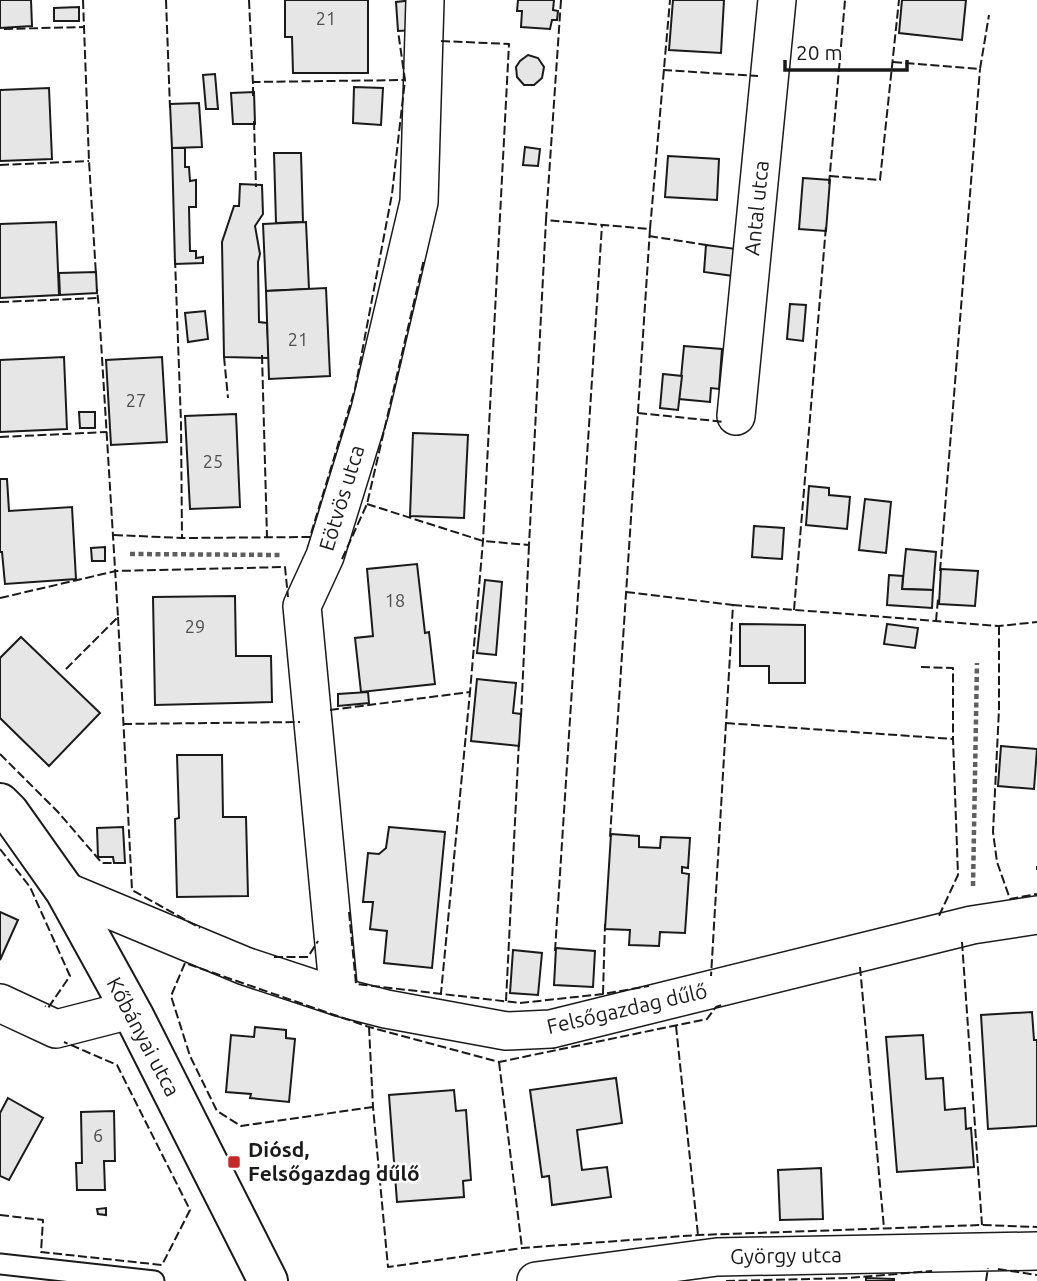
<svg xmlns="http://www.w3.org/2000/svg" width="1037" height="1281" font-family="Ubuntu,sans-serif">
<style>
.building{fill:#e6e6e6;stroke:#1a1a1a;stroke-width:2}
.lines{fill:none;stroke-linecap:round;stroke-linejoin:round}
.lane-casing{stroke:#1a1a1a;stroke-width:23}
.street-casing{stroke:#1a1a1a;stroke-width:40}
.secondary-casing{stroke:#1a1a1a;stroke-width:42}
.path{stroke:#5f5f5f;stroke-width:4.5;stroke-dasharray:5 3.5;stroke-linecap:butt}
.lane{stroke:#fff;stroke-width:19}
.street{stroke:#fff;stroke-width:37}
.secondary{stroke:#fff;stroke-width:38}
.fence{stroke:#1a1a1a;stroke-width:2;stroke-dasharray:9 3.5;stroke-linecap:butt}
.poi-dot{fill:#c62828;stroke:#fff;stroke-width:2.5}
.labels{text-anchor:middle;stroke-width:5;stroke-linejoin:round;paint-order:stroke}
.number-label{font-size:18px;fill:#4d4d4d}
.street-label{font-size:21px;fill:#1a1a1a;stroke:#fff}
.poi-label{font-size:21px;font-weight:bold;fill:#1a1a1a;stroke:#fff;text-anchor:start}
</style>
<rect width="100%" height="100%" fill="#fff"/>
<g class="building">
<polygon points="0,0 31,0 32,26 0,28"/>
<polygon points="285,0 368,0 368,73 293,73 292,37 285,37"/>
<polygon points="413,0 415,30 398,31 396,2"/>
<polygon points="518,0 554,0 553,10 558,11 557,20 552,20 550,29 521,27 522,11 517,11"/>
<polygon points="673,0 724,0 721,53 669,50"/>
<polygon points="902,0 966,0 962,40 899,33"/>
<polygon points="79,7 79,21 54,21 54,8"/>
<polygon points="528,55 538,58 544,67 542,78 534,85 524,85 517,77 516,67 520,61"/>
<polygon points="215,74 218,109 206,109 203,75"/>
<polygon points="354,87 383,88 381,125 353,123"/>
<polygon points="49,88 52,159 0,161 0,90"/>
<polygon points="254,92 255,124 233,124 231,93"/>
<polygon points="199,103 202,147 172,148 170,104"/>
<polygon points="525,147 540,149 538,166 523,165"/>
<polygon points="172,148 185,148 185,167 189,167 190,181 196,180 196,207 189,207 190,251 196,251 196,258 203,257 203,263 175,264"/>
<polygon points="274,153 301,153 303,222 276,223"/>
<polygon points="668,156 719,159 717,200 665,197"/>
<polygon points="803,178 830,180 826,231 799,229"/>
<polygon points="240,184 262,185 263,214 255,226 260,254 258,262 259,322 267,323 269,358 224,357 222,242 234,206 239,206"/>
<polygon points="56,222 59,295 0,298 0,224"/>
<polygon points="306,222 309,289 266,291 263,224"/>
<polygon points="706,245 744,250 741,277 704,272"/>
<polygon points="96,272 97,293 60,295 59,273"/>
<polygon points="326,288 330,376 269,379 266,291"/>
<polygon points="790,304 806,305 803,341 787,339"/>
<polygon points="205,311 208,339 188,342 185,313"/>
<polygon points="684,346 722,349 719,389 711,388 710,402 679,399"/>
<polygon points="64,357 67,429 0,432 0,360"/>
<polygon points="162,357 167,442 111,445 106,360"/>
<polygon points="663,374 682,376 678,410 660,408"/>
<polygon points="79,412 95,412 95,428 80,428"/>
<polygon points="236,414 240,507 190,509 185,416"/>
<polygon points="413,433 468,435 464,518 410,516"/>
<polygon points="0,479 7,479 9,511 72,507 76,579 5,584 2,552 0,552"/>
<polygon points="809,486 829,488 829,495 850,497 847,529 806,525"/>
<polygon points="865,499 891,502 886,553 859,550"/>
<polygon points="754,526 784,528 782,559 752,557"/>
<polygon points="105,547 105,561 92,561 91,548"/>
<polygon points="906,549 936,552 933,590 902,589"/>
<polygon points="417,564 425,633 429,632 435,684 361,692 355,638 373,636 367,569"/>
<polygon points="941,569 978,571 975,606 939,604"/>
<polygon points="889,575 903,576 902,589 933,590 932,608 887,605"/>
<polygon points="485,580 502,582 496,655 477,653"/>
<polygon points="235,596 236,656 271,656 272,702 155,705 153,597"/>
<polygon points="740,624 805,625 805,683 769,683 769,666 740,666"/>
<polygon points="887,624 918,628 915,648 884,644"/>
<polygon points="21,637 100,713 49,766 0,718 0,658"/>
<polygon points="477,679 516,683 513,713 521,714 519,746 471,741"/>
<polygon points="368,692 369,703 338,706 338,694"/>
<polygon points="1001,746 1037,749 1034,789 998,786"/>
<polygon points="177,755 222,755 223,817 246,817 248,896 177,897 175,819 179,818"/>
<polygon points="123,827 125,863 114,863 113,857 98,857 97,828"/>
<polygon points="389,827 445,832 432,968 384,963 387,931 370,929 373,902 363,902 368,853 379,854 386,848"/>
<polygon points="611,834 639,836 639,847 660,848 661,837 690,838 688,868 682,867 682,873 689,874 685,933 660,932 659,946 629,945 630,930 605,929"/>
<polygon points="0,912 18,920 0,960"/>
<polygon points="556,948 595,951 593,987 554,985"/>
<polygon points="513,950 542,953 538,995 510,993"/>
<polygon points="1032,1012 1034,1040 1037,1040 1037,1126 988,1129 981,1015"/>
<polygon points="255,1027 286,1030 286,1038 295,1039 289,1102 250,1098 251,1094 226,1092 231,1035 254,1037"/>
<polygon points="923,1035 926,1079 943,1078 945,1110 965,1108 966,1129 971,1128 974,1167 897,1172 886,1037"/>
<polygon points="616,1078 622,1123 577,1130 582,1170 607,1167 611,1197 552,1205 549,1176 542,1177 530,1090"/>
<polygon points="454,1090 456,1111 466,1110 471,1180 463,1181 464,1197 397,1202 389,1095"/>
<polygon points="8,1098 43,1118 9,1180 0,1176 0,1113"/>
<polygon points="114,1111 115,1161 104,1161 105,1190 77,1190 76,1163 82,1163 81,1112"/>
<polygon points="821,1168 823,1219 780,1220 778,1170"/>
<polygon points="106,1208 106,1215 98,1214 97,1209"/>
<polygon points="866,1278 894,1279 894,1281 866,1281"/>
</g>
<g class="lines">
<defs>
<polyline id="lane" points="0,1264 154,1281"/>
<g id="street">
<polyline points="736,416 777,0"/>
<polyline points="65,891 245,966 339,997 386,1009 506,1031 551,1029 972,925 1037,915"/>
<polyline points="339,997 302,606 325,556 370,410 419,202 425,0"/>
<polyline points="0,1003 56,1029 130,1010"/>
<polyline points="536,1281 717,1257 1037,1251"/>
</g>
<polyline id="secondary" points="0,803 9,812 65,891 135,1018 268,1281"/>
</defs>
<use href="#lane" class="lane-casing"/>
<use href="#street" class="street-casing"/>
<use href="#secondary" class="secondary-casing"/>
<g class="path">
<polyline points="130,554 282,555"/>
<polyline points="973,886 977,663"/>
</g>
<use href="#lane" class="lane"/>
<use href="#street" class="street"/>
<use href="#secondary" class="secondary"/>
<g class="fence">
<polyline points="83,0 89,161 96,275"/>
<polyline points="166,0 170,108"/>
<polyline points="249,0 253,84"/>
<polyline points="561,0 546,220 650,229 610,837"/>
<polyline points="4,29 84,27"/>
<polyline points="441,41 509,44 483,541 470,692"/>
<polyline points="893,62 980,69 989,15"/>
<polyline points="663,70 758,76"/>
<polyline points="253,96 253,82 405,80"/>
<polyline points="254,121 256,187"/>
<polyline points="0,165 89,161"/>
<polyline points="830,176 880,180 899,0"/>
<polyline points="829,184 845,0"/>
<polyline points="650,229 670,0"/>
<polyline points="649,236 706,245"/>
<polyline points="175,259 181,423 182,538"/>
<polyline points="0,302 98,298"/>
<polyline points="262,355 267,537"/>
<polyline points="224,357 228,398"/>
<polyline points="638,413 725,422"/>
<polyline points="0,437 107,432"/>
<polyline points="367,504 483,541 529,545 546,220"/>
<polyline points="114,535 182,538 310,537 355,389 392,194 405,80 398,31"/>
<polyline points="342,559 367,504 424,259"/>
<polyline points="940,571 980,69"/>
<polyline points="626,592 733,605 711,976"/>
<polyline points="0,598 116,571 285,567 288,597"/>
<polyline points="733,605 999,626 1037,622"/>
<polyline points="794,610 826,226"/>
<polyline points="118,617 132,890 200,928"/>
<polyline points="936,621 938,599"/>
<polyline points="999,626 999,709 993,832 997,862 1010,899 1037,894"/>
<polyline points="921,667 953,668 953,739 958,875 938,918"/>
<polyline points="66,669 118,617 99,309 97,289"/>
<polyline points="330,710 470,692 441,993"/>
<polyline points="521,717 529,545"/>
<polyline points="726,723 953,739"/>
<polyline points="123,724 300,722"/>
<polyline points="0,754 58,812 102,863 117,863"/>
<polyline points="0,849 30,887 70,976 48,1008 45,1006"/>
<polyline points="1037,870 1037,866"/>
<polyline points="349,912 356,984 520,1003 603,994 649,986"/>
<polyline points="962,942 982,1225"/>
<polyline points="555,951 602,225"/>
<polyline points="274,957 308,957 318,941"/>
<polyline points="860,967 884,1228"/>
<polyline points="603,994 605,924"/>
<polyline points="506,1001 519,741"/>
<polyline points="676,1026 698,1235"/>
<polyline points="369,1027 373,1107 388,1267 522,1248 698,1235 982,1225 1037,1227"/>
<polyline points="499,1062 522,1248"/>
<polyline points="373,1107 241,1126 217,1111 190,1056 171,996 185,963 369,1027 499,1062 707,1019 716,1007 722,1005"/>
<polyline points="0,1215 43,1220 41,1252 162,1265 190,1210 117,1065 64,1042"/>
<polyline points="998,1269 1037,1275"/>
<polyline points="726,1281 848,1278 932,1271"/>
<polyline points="986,1281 988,1268"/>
</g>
</g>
<rect class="poi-dot" x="227" y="1155" width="14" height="14" rx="3.5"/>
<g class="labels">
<g class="number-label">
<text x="326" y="25">21</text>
<text x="298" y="346">21</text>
<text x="136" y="407">27</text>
<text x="213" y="468">25</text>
<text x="395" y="607">18</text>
<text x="195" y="633">29</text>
<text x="98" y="1142">6</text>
</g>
<g class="street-label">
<text transform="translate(757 208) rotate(-84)" y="7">Antal utca</text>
<text transform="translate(342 498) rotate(-73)" y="7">Eötvös utca</text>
<text transform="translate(627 1009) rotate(-13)" y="7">Felsőgazdag dűlő</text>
<text transform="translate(143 1037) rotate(62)" y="7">Kőbányai utca</text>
<text transform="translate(786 1256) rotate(-1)" y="7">György utca</text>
</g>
<g class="poi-label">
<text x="248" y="1157">Diósd,<tspan x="248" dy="24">Felsőgazdag dűlő</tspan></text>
</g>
</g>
<path d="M785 60v10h122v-10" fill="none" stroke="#1a1a1a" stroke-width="3.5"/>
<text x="796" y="60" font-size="21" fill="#1a1a1a" stroke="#ffffff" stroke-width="5" paint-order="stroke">20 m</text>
</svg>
